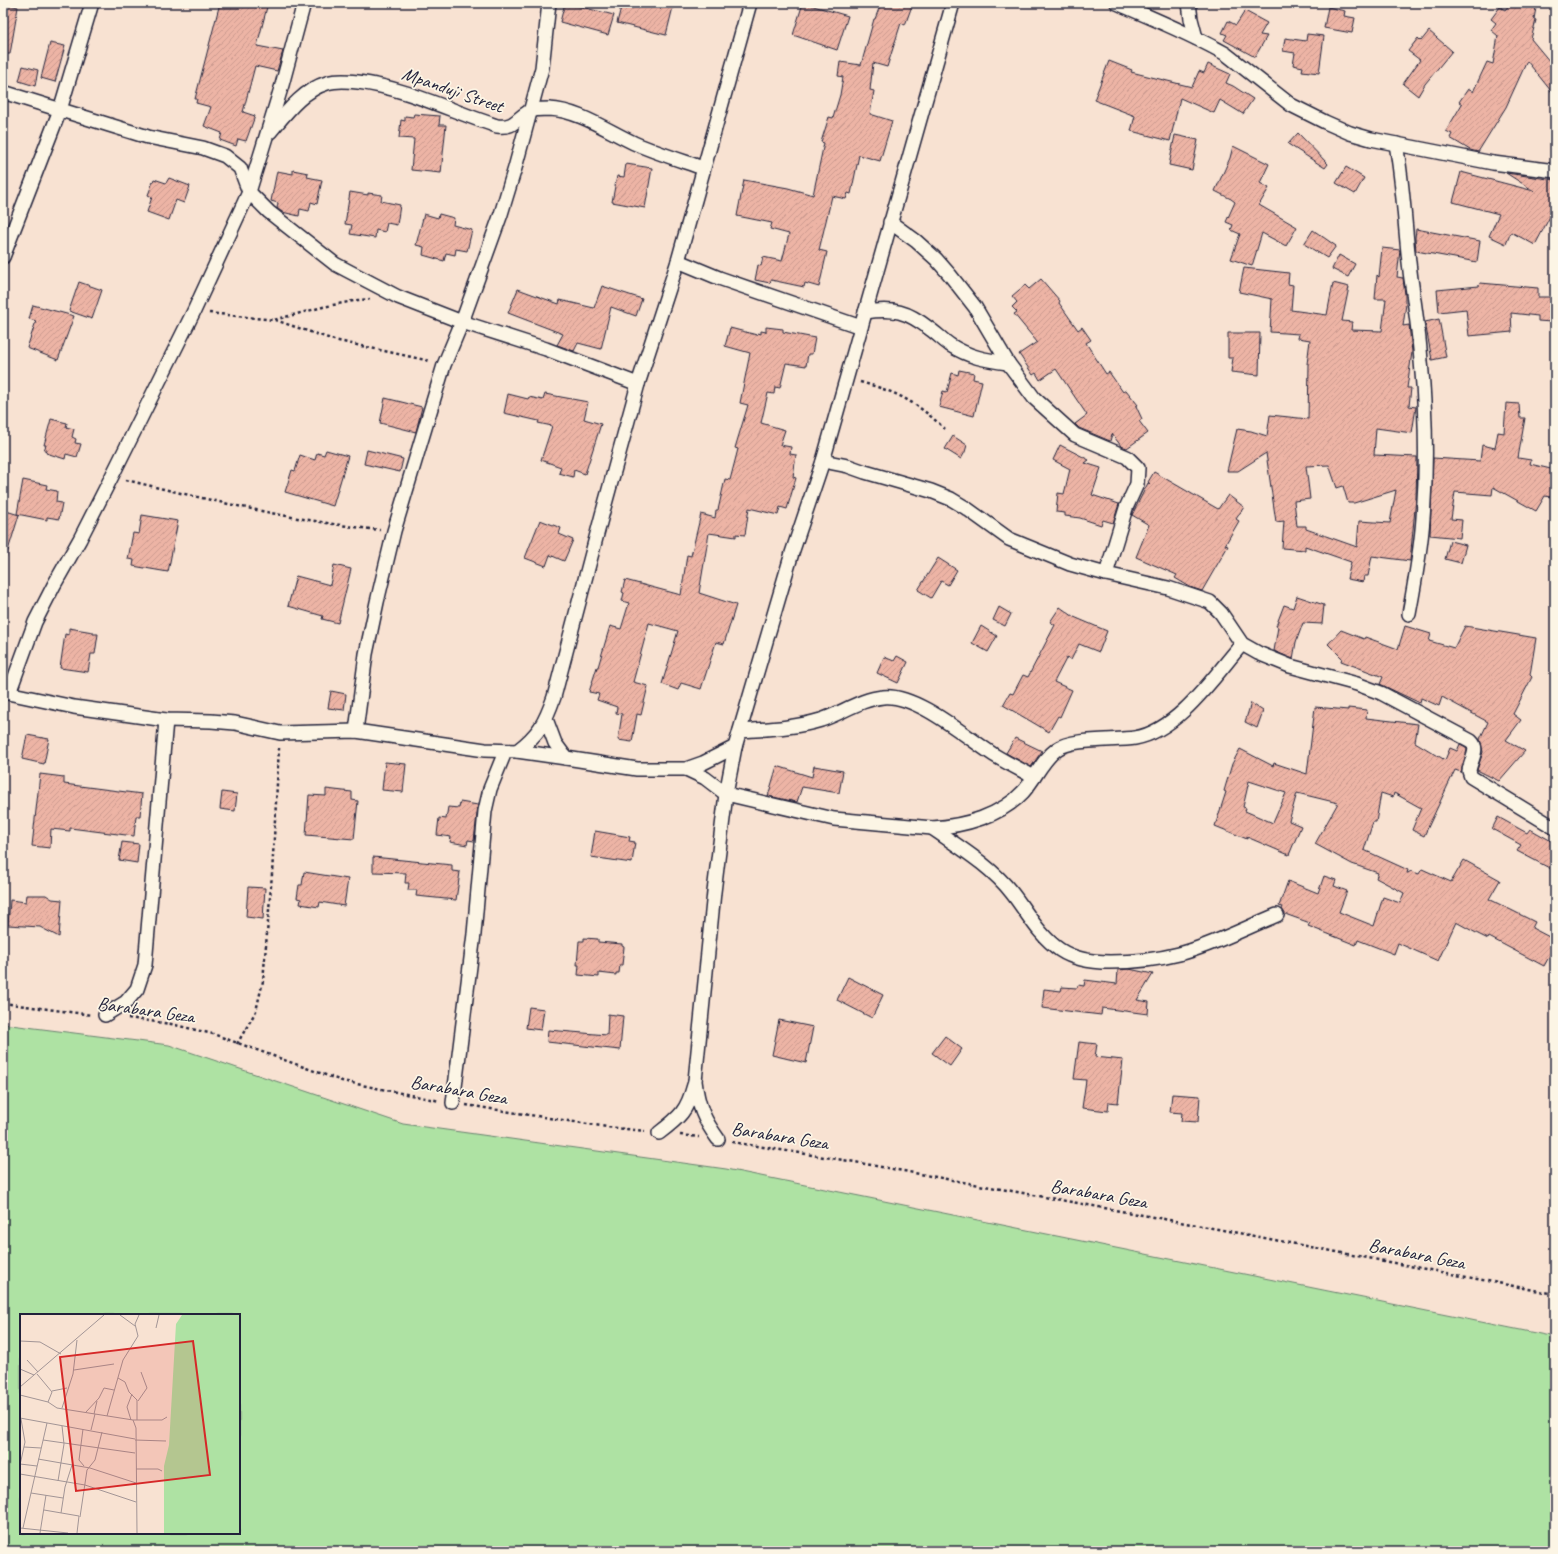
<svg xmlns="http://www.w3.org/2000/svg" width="1558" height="1554" font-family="Caveat,sans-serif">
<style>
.green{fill:#aee2a3;stroke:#68826f;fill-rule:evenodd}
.building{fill:url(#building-hatch);stroke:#22223b;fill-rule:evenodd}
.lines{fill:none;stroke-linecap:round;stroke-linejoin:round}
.minor-casing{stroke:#22223b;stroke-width:16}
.path{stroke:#22223b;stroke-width:2.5;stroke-dasharray:3 3;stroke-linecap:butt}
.minor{stroke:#fcf5e5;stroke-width:13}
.labels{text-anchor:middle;stroke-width:3.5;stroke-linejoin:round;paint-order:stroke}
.street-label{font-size:19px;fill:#22223b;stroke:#fcf5e5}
.inset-road{fill:none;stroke:#a29596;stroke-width:1}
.view{fill:#d62828;fill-opacity:0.15;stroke:#d62828;stroke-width:2}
.inset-edge{fill:none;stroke:#22223b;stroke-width:2}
</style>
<defs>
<pattern id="building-hatch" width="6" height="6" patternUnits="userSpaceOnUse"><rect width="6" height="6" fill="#edb4a5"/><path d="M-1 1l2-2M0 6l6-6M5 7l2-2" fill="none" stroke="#cb9a8f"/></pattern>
</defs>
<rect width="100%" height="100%" fill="#f8e2d2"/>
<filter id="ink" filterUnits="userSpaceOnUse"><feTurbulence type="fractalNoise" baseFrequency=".025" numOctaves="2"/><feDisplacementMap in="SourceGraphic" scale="8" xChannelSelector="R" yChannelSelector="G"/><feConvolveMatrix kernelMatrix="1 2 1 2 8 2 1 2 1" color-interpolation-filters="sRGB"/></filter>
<g filter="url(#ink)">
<path class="green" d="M 3,1024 L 169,1045 L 403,1124 L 726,1169 L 1555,1337 L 1555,1551 L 3,1551 ZM 21,1315 L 239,1315 L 239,1533 L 21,1533 Z"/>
<g class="building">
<polygon points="220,3 268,3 257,46 283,51 277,71 255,66 243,112 255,116 246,141 238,139 236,146 220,140 222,133 204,126 211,107 196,103 197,99 195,99"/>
<polygon points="565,3 614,15 608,35 560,22"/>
<polygon points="622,3 674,3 666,35 617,23"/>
<polygon points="803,3 848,16 837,50 793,35"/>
<polygon points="881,3 913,3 905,25 901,23 887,67 873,63 870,90 874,91 870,114 892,121 880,161 859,155 851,194 848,193 846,199 832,196 819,250 827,252 819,287 805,283 804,287 771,280 770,283 755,280 758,265 761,266 763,257 782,261 789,234 770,229 772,223 737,216 744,180 788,188 813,195 824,143 821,142 829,117 833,118 840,95 843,77 838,76 840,62 861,65 874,19 875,19"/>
<polygon points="3,4 18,7 10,54 3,54"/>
<polygon points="1510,4 1536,8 1534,19 1536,20 1531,39 1555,68 1555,96 1527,61 1506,107 1478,152 1470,150 1450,138 1452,134 1446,131 1462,104 1459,102 1468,89 1473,92 1487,62 1493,64 1498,36 1491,30 1496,23 1491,19 1500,7 1505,10"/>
<polygon points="1328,7 1345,11 1344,16 1355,18 1352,33 1324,28"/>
<polygon points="1245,11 1267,23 1260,35 1267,36 1255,57 1224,40 1227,35 1222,33 1228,21 1236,25"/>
<polygon points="1429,31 1452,51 1425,84 1418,96 1403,84 1420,60 1408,51 1418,38 1421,41"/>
<polygon points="1307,34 1324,36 1319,73 1302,71 1303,67 1293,65 1295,53 1283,51 1285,38 1306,41"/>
<polygon points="50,43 65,46 55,82 41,78"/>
<polygon points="1109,61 1132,70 1131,72 1192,87 1199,71 1204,73 1208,64 1230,74 1226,83 1233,86 1253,99 1243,114 1220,100 1214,113 1180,98 1170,141 1131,131 1135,116 1094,100"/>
<polygon points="23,66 38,70 35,86 19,81"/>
<polygon points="414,114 440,116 439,125 446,125 441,173 411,170 414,139 399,138 401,120 405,121 405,116 413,117"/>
<polygon points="1298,133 1328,164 1325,168 1288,144"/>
<polygon points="1175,135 1198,140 1192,170 1169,165"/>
<polygon points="1233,146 1269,164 1260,183 1269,188 1259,205 1297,227 1286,246 1262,233 1252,266 1231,259 1240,234 1231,230 1233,225 1226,222 1235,202 1231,199 1215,191 1230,158"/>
<polygon points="626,164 652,168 645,208 612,202 617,176 624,177"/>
<polygon points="1346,167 1364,178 1355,194 1336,183"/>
<polygon points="293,170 308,173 307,177 322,180 317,204 311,202 309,211 300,209 299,216 282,212 277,208 278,203 271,201 277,171 293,174"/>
<polygon points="1461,172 1534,191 1506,173 1555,180 1555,207 1535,245 1511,232 1506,244 1489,236 1499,214 1453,202"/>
<polygon points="169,178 190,186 184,203 176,200 169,220 147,212 152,197 148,195 154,179 166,183"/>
<polygon points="350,192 368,195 368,193 382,195 381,201 400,205 397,225 387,223 385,232 376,230 375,238 350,234 352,225 345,224"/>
<polygon points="424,214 438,218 439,214 454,218 453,225 472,230 467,251 456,249 455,255 446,253 444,261 423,255 424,247 416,245"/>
<polygon points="1416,229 1480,241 1477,262 1416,251 1415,238"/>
<polygon points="1313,230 1336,246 1327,258 1304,244"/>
<path d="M 1382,248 L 1400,250 L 1397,277 L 1403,278 L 1405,295 L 1405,303 L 1406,304 L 1403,326 L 1409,325 L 1412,352 L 1407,388 L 1411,388 L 1409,406 L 1416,407 L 1412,433 L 1376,428 L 1374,455 L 1417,457 L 1416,498 L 1410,561 L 1372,556 L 1368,576 L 1364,576 L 1363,582 L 1347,579 L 1351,562 L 1305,546 L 1305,550 L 1282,548 L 1284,521 L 1276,522 L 1266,453 L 1238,471 L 1227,471 L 1237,429 L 1251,431 L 1267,436 L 1270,415 L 1308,419 L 1309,364 L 1307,364 L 1310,340 L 1298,338 L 1299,334 L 1270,332 L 1272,299 L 1239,292 L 1244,268 L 1289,273 L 1288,284 L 1293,285 L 1291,310 L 1327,315 L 1333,283 L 1349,287 L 1342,321 L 1352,322 L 1351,330 L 1382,331 L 1386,299 L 1375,299 L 1377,275 L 1379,277 ZM 1329,465 L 1337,488 L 1343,486 L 1348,503 L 1354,503 L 1396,490 L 1390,523 L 1359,521 L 1357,547 L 1306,529 L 1306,526 L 1297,526 L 1294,501 L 1310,499 L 1306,466 Z"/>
<polygon points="1339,255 1355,264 1348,277 1332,269"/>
<polygon points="1041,279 1060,301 1059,303 1078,330 1082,327 1091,340 1086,343 1106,374 1109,372 1123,392 1126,390 1138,405 1136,406 1142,419 1139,421 1148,433 1127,448 1121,446 1112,434 1110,441 1079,428 1075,424 1087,415 1056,369 1040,380 1036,373 1033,375 1019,354 1037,342 1014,314 1017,312 1012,307 1017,302 1012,296 1025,285 1029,289"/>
<polygon points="79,282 102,290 92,319 69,311"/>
<polygon points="1480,283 1538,288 1538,297 1553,297 1551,322 1538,321 1538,316 1511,313 1512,332 1469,336 1466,309 1439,312 1437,290 1479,286"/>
<polygon points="602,286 642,299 636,316 611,307 601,349 578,343 574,351 557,345 563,334 508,313 518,289 559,304 560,300 594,308"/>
<polygon points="33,305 74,316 58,360 27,348 36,321 29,319"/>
<polygon points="1439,319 1446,357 1432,360 1425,322"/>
<polygon points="766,327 783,329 783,332 815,338 812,354 808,354 806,366 786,363 780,388 775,387 774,394 768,393 761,423 785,430 780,445 791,447 790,454 796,455 793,477 796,478 787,509 780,507 778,515 749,508 745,535 736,534 736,537 709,533 699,593 736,605 724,644 716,642 701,689 681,683 678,690 662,684 678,631 649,623 633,682 648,686 641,715 637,714 632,742 618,740 622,714 616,713 617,707 597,700 599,694 589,692 597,667 598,667 610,626 621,629 629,603 622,601 624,593 622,592 625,580 681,595 687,555 691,556 701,514 715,518 716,510 718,510 725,479 730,480 738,449 735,448 748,405 740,403 750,353 725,346 730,328 757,335 758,333 761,334 761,331 766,332"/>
<polygon points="1228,333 1260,333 1259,375 1231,372 1233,358 1228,358"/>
<polygon points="959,370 974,373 973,379 982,381 974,416 939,407 943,391 947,392 952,373 958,375"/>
<polygon points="508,394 528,399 529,397 543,400 545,394 588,402 584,419 601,424 585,474 574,470 573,477 559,473 561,467 541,460 552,426 538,423 539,421 504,413"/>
<polygon points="385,398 422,407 416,432 380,423"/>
<polygon points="1506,403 1519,404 1520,418 1525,418 1518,458 1531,460 1530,464 1555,470 1555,480 1551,497 1545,496 1536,511 1493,487 1492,495 1455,492 1451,519 1462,520 1460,538 1430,535 1433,458 1480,461 1482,445 1495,448 1498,432 1504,433"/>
<polygon points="51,419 67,423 66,427 74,429 72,437 76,439 75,443 81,444 77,457 66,454 65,459 46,453 47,450 44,450 46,445 44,445"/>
<polygon points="953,436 967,445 965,452 961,459 945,449"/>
<polygon points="1060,445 1089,460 1085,463 1101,468 1092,495 1119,504 1113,523 1103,520 1101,525 1080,518 1065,516 1065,513 1056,512 1058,493 1064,494 1070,469 1053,460"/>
<polygon points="326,450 348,456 333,506 285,492 292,470 295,471 300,455 315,460 317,453 324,455"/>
<polygon points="367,450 403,459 400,472 364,464"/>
<polygon points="1154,472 1218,509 1228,495 1244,507 1236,519 1239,521 1225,545 1228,546 1202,591 1190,587 1175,578 1177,575 1136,557 1149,525 1132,515 1148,483 1150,484 1148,482"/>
<polygon points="23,480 47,485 46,489 57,491 56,502 62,503 59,519 47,517 47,520 17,514"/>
<polygon points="3,510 19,515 6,557 3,556"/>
<polygon points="142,515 178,521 168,572 133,566 134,560 128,559 133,533 139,534"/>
<polygon points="540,520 561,528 559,534 573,540 564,561 550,555 546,566 525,558"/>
<polygon points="1450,541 1466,545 1461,563 1445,559"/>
<polygon points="938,558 957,570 948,585 941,581 931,598 918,590"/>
<polygon points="334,565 351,569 338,623 322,619 323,616 288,606 296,576 330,585"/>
<polygon points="1297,596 1324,605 1322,624 1303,623 1296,642 1293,659 1274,651 1278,627 1276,626 1284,605 1293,608"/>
<polygon points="999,607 1011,614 1005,626 993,620"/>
<polygon points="1060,607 1074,617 1107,631 1099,652 1079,644 1071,660 1067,657 1054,682 1072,690 1060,717 1058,716 1049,732 1003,705 1010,693 1013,694 1023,675 1028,677 1055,625 1050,622"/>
<polygon points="981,626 997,636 988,652 972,643"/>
<polygon points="1405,626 1431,634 1429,641 1454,648 1465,626 1536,638 1530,675 1532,677 1513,714 1521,720 1506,740 1525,751 1499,781 1477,770 1483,752 1480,739 1488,722 1442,697 1439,706 1421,698 1420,703 1384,686 1380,684 1383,677 1341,661 1342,658 1328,644 1341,630 1364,639 1365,637 1398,649"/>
<polygon points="69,628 93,632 93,634 98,634 95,654 91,654 88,672 60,668 65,634 69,635"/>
<polygon points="897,656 908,662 898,683 877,673 884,657 894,661"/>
<polygon points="331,691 346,694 344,710 328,708"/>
<polygon points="1251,703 1263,711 1257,728 1245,722"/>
<path d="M 1315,707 L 1348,710 L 1348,708 L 1367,710 L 1366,718 L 1418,724 L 1415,742 L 1445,760 L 1450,748 L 1457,751 L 1460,744 L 1466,747 L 1467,750 L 1461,772 L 1455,770 L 1424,836 L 1412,830 L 1421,808 L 1394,793 L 1393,797 L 1381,793 L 1376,822 L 1373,822 L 1364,850 L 1408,870 L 1407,873 L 1408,873 L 1411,871 L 1419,874 L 1422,869 L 1451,882 L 1464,860 L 1500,880 L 1489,899 L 1535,922 L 1532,928 L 1555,940 L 1555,946 L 1544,966 L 1489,937 L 1488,939 L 1478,934 L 1456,922 L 1438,961 L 1398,943 L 1394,954 L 1358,940 L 1356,945 L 1308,926 L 1310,923 L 1285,914 L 1282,909 L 1283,907 L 1279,906 L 1288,881 L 1318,893 L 1324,876 L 1336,880 L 1334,886 L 1347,891 L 1339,912 L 1374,926 L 1383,897 L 1400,903 L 1404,893 L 1376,878 L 1378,873 L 1352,864 L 1315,844 L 1338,803 L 1297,793 L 1289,821 L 1301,826 L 1289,855 L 1247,837 L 1247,839 L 1215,826 L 1226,792 L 1224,791 L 1232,764 L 1240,749 L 1273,766 L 1274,763 L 1307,774 ZM 1249,781 L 1286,793 L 1273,823 L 1245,811 L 1246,808 L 1243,807 Z"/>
<polygon points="27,735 49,739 44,764 22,759"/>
<polygon points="1015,738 1042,751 1031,767 1006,753"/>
<polygon points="385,762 406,764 403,792 382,790"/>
<polygon points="777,766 812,777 814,766 843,771 839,793 802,787 797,802 768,796"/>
<polygon points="40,774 64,777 64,784 142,794 140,816 136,816 134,836 70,828 70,831 51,829 50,848 32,846"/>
<polygon points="326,789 352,792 352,800 358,801 354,839 306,835 309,795 326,796"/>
<polygon points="222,792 237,794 235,811 220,809"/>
<polygon points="460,802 478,805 474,841 468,840 467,845 450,842 451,837 437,835 439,818 446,819 448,807 459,808"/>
<polygon points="1498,817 1527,833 1530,829 1555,843 1555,871 1517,851 1521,845 1492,829"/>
<polygon points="595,831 630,837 629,841 635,842 632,863 591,857"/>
<polygon points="122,842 139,844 137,863 119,860"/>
<polygon points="373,857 452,865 452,871 460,872 456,900 416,896 417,890 408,890 409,883 405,883 406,873 373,872"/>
<polygon points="304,872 348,879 344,906 320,902 319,907 300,904 301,899 297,898 299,885 302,885"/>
<polygon points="248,887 265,888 263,919 246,917"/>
<polygon points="27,895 46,895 52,899 62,900 59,937 40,927 8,925 10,900 26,902"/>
<polygon points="584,938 598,939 598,942 622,944 622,946 624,947 622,965 620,965 619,973 616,973 616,975 599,973 599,977 578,975 579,965 577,965 579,941 584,941"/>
<polygon points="1129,969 1153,974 1137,1000 1149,1002 1148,1014 1102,1008 1101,1015 1042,1008 1044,989 1061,991 1062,987 1077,988 1078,985 1084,986 1085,980 1117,984 1118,970"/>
<polygon points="848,977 883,995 872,1018 837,1000"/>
<polygon points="529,1007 544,1009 541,1030 526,1028"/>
<polygon points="608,1014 623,1016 620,1050 547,1042 548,1030 607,1035"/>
<polygon points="779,1020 813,1027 806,1063 772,1055"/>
<polygon points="945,1036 962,1049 950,1066 932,1053"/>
<polygon points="1079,1042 1097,1044 1095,1057 1123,1060 1118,1103 1109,1102 1108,1111 1082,1108 1086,1080 1074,1079"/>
<polygon points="1172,1094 1200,1096 1198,1122 1181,1121 1182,1113 1170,1112"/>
</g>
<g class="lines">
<defs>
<g id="minor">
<path d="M 1117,3 C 1154,19 1191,34 1226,54 L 1291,105 L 1325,122 L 1350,133 L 1371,139 L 1493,163 L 1555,171"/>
<polyline points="1189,3 1191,19 1196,38"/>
<polyline points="3,92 148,137 203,148 225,156 240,168 249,192 269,212 335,264 398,297 462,322 546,349 638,384"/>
<path d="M 270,132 C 286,113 303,90 327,83 C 336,80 349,81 358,82 C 407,88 450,111 497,126 C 514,128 515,120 528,112 C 533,109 544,109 549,109 C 578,110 608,131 634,143 C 657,153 680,160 703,168"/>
<path d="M 1396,144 C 1404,189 1405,234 1411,279 C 1415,306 1419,333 1421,361 C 1426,413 1427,465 1423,518 C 1421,550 1415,582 1409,614"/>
<polyline points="890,222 916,241 936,259 950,275 975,307 1008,363 1034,398 1075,435 1127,457 1138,468 1137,484 1126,508 1106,574"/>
<polyline points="3,257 60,110 92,3"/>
<polyline points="678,261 719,278 861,327"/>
<path d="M 865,312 C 894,308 907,311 930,329 C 937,334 943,340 950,345 C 969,357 985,360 1008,363"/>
<path d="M 823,461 L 848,466 L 865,472 L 931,491 L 951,499 L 966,508 L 1009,539 L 1070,564 L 1106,574 L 1168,588 L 1210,602 L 1221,613 L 1242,644 L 1258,653 L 1290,666 L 1357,684 L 1381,693 L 1471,741 C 1480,749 1470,761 1469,771 L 1471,777 L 1555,828"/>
<polyline points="3,692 74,707 166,720 211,721 235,723 280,733 356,731 485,750 517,751 566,758 637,769 686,769 703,763 735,747"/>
<polyline points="9,693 35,622 54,585 80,539 112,476 194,311 249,192 282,85 304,3"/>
<polyline points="546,719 555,743 566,758"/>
<polyline points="356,731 366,654 377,602 394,531 444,365 462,322 501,214 515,168 542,68 549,3"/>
<path d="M 740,731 C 767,729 795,728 821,720 C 842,713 861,699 883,697 C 916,693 967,738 994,755 C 1007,763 1021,770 1034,777"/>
<path d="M 517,751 C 539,734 545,723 554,697 L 602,515 L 638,384 L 678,261 L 750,3"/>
<path d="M 686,769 L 705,778 L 726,794 L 834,819 L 932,828 C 964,826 1001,816 1023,792 C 1035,779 1042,760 1057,749 C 1072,738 1115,741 1135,738 C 1178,731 1215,675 1242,644"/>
<path d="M 932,828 C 959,847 991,866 1012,893 C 1027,912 1039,936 1060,950 C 1075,960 1093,962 1110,962 C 1133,962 1156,960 1179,954 C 1211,946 1245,928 1277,915"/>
<polyline points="105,1015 126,1002 137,989 145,965 166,720"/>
<polyline points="453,1103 474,934 485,811 490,789 505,752"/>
<path d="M 659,1133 C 680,1117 687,1111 694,1085"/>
<path d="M 718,1139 C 704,1120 698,1106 695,1081 L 714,892 L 726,794 L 735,747 L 792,553 L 823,461 L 953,3"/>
</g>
</defs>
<use href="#minor" class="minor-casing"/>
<g class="path">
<polyline points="209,313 274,320 323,307 358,300 370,299"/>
<polyline points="275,320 334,340 430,361"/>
<path d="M 860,382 C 898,392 916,402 945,429"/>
<path d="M 126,480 C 210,500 294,521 380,530"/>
<polyline points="3,1003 92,1015"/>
<polyline points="128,1018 171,1024 213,1034 342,1081 440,1101"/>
<polyline points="237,1044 256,1011 263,981 272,874 279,748"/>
<polyline points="466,1105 607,1127 645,1131"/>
<polyline points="680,1135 699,1137"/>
<polyline points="732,1142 849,1161 1202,1226 1555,1294"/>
</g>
<use href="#minor" class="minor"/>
</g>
</g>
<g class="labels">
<g class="street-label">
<text transform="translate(453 89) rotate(19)" y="7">Mpanduji Street</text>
<text transform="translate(146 1009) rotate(8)" y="7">Barabara Geza</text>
<text transform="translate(459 1089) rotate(10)" y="7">Barabara Geza</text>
<text transform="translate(780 1135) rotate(9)" y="7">Barabara Geza</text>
<text transform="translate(1099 1193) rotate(10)" y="7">Barabara Geza</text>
<text transform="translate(1417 1253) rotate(11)" y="7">Barabara Geza</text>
</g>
</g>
<g transform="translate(20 1314)">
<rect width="220" height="220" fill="#f8e2d2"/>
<path d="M 162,1 L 220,1 L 220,219 L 144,219 L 144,152 L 149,131 L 156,10 Z" fill="#aee2a3"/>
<path class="inset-road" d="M 100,1 L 115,12M 136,14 L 139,1M 0,27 L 20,28 L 41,40M 7,46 L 18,58M 0,55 L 14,61M 54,56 L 94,50M 17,60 L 32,78 L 28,88M 98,64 L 105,68 L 109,78 L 117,86 L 117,106M 0,73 L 84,1M 32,77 L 47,74M 0,81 L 28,88 L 37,94 L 113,106 L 142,106 L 147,103M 118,87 L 127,74 L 121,58M 42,94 L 53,60 L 57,26M 66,98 L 79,84 L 84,74 L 94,76M 74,100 L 77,87M 87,102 L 103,46 L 118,22 L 115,10 L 119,1M 0,104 L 115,125M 111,106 L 107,93 L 112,80M 113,106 L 116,114 L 117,219M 63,115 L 59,146 L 64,152M 71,116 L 75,100M 23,126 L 115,139M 115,126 L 146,127M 4,133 L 21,134M 18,145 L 70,154 L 116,169M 0,150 L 17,152M 0,151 L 5,128 L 1,105M 116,155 L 138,155 L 142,157M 0,160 L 65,171 L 116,188M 38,167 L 44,130 L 42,112M 11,179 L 43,184M 24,196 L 59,202 L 57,219M 41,199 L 45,173 L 52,151M 60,203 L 67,156 L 75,146 L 82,118M 0,214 L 48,219M 3,214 L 27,109M 20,219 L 26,181"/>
<path class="view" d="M 173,27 L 190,161 L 56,177 L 40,43 Z"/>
<rect width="220" height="220" class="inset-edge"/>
</g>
<rect width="1558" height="1554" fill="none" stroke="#fcf5e5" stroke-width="16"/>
<rect x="8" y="8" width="1542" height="1538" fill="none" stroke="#22223b" stroke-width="1.5" filter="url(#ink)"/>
</svg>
